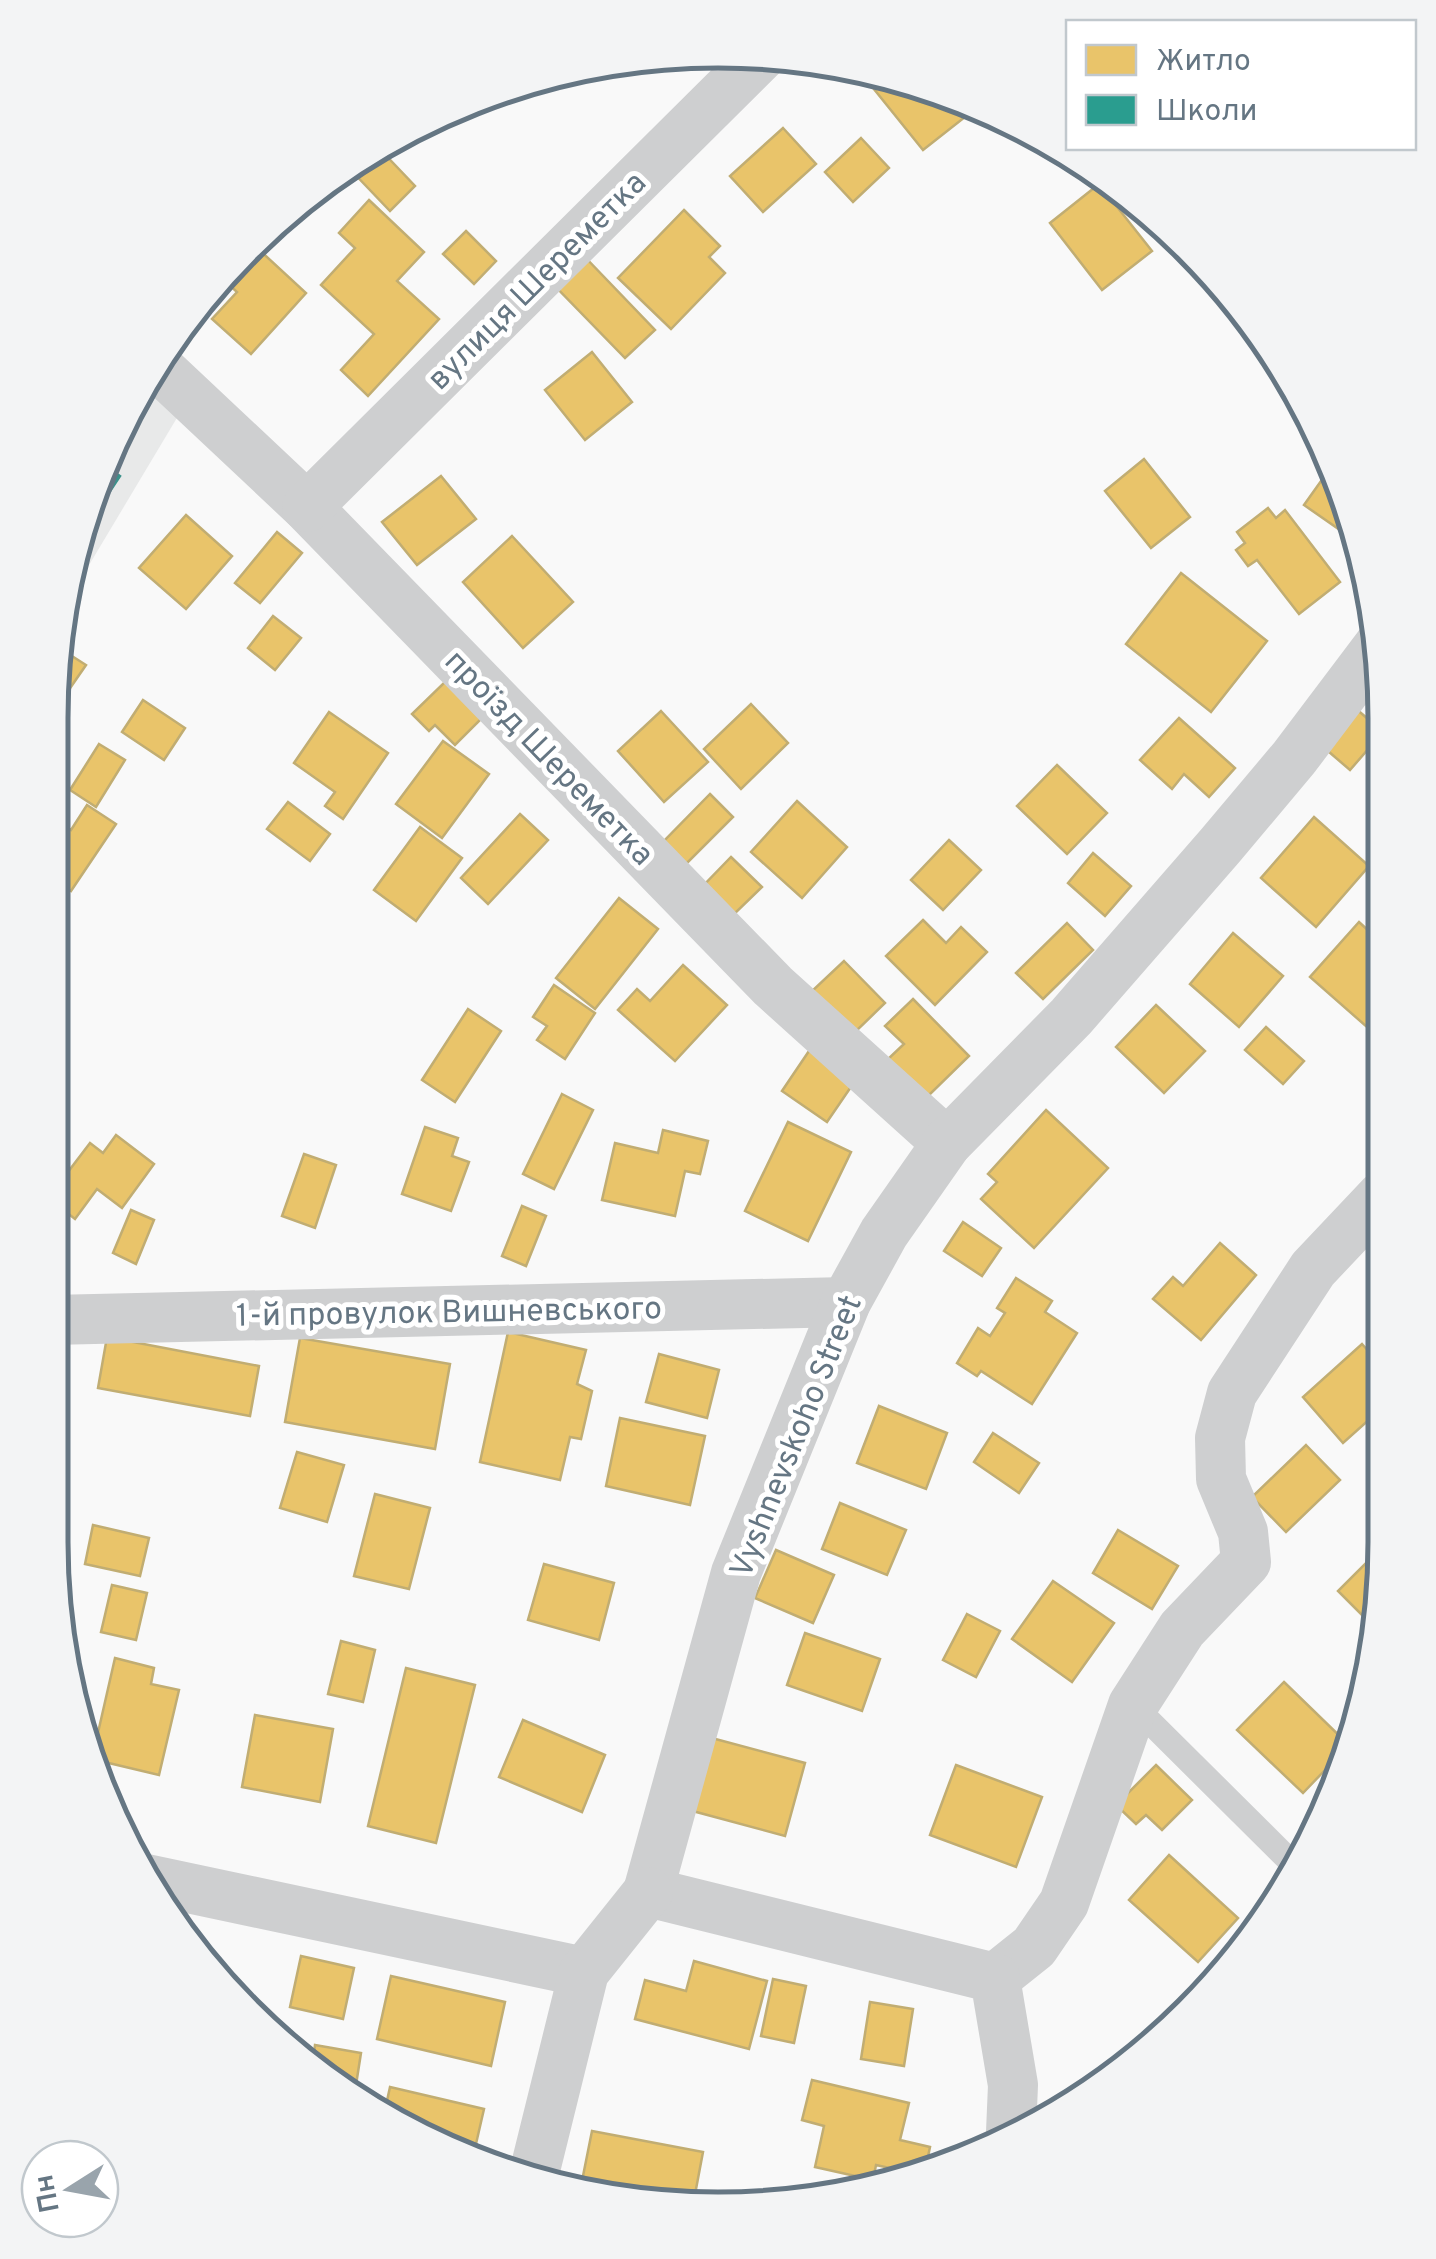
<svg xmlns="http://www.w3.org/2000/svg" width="1436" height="2259" font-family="Overpass,sans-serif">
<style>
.built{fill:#e8e9e9}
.homes{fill:#e9c46a;stroke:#c1ad72;stroke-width:2.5}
.schools{fill:#2a9d8f;stroke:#3c918b;stroke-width:2.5}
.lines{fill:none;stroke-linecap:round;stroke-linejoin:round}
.service{stroke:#cecfd0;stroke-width:25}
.minor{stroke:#cecfd0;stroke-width:50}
.labels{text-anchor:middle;stroke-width:10;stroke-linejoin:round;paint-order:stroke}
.street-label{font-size:32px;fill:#657683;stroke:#fff}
.rim{fill:none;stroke:#657683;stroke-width:5}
</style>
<rect width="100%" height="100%" fill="#f9f9f9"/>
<polygon class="built" points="157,366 190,396 61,612 101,463"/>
<g class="homes">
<polygon points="875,70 891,73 979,106 923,150 865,78"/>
<polygon points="783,128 816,164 763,212 730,176"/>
<polygon points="861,138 889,168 853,202 825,172"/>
<polygon points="376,145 415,186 390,211 347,166"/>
<polygon points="1099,184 1152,251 1102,290 1050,223"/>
<polygon points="369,200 424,252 397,281 439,319 368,396 341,370 374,334 321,285 355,248 339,233"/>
<polygon points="684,210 720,246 709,257 725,273 671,329 618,278"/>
<polygon points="466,231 496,261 474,284 443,254"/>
<polygon points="255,246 306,293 251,354 212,319 237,292 224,280"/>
<polygon points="583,255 655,330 625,358 553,284"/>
<polygon points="592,352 632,402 585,440 545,390"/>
<polygon points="1144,459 1190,517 1151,548 1105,491"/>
<polygon points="1331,467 1363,545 1363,546 1304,505"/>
<polygon points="441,476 476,519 417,565 382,522"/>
<polygon points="1268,508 1276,518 1285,510 1340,582 1299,614 1257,560 1248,566 1236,550 1245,543 1237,532"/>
<polygon points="186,515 232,556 186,609 139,568"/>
<polygon points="277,532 302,553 260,603 235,583"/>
<polygon points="512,536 573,602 523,648 463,582"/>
<polygon points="1181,573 1267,641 1211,712 1126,644"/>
<polygon points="273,616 301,638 275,670 248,648"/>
<polygon points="61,649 86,665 55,710 55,658"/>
<polygon points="447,680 483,717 455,745 435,725 429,731 412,714"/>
<polygon points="143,700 185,728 164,760 122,732"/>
<polygon points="751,704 788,743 741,789 704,749"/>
<polygon points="1354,707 1383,732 1350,770 1321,745"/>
<polygon points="661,711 708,762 664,802 618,751"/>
<polygon points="329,712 388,753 343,819 325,806 335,792 294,763"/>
<polygon points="1179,718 1235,768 1209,797 1184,774 1172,789 1140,760"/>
<polygon points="443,741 489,774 442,838 396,804"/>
<polygon points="99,744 125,760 96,807 70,790"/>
<polygon points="1057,765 1107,813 1067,854 1017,806"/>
<polygon points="710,794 733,817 685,865 662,843"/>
<polygon points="797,801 847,847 802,898 751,852"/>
<polygon points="288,802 330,834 310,861 267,829"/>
<polygon points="87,805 116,824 71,891 54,880 54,819 71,830"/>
<polygon points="520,814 548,840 488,904 461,878"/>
<polygon points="1314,817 1369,866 1316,927 1261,878"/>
<polygon points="420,827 462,858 416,921 374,890"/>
<polygon points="949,840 981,870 943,910 911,880"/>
<polygon points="1093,853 1131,886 1105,916 1068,883"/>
<polygon points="731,857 762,887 729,919 700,889"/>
<polygon points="619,898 658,929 595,1009 556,978"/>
<polygon points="923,920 946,943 961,927 987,952 935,1005 886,956"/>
<polygon points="1359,922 1383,944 1383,1041 1310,977"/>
<polygon points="1067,923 1093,950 1043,999 1016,973"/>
<polygon points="1233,933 1283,976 1239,1027 1190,984"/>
<polygon points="844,961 885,1003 852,1035 811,992"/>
<polygon points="683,965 727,1005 675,1061 618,1010 637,989 650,1001"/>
<polygon points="554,985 595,1013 565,1059 537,1040 547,1026 533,1017"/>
<polygon points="913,999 969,1056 925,1099 887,1060 904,1044 885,1026"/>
<polygon points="1156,1005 1205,1051 1164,1093 1116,1047"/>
<polygon points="468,1009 501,1031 455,1102 422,1080"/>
<polygon points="1266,1027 1304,1061 1283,1084 1245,1050"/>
<polygon points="811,1048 857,1078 827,1122 782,1091"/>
<polygon points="562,1094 593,1110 554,1189 523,1174"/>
<polygon points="1046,1110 1108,1168 1034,1248 981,1199 997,1182 988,1174"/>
<polygon points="788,1122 851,1152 808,1241 745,1211"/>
<polygon points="425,1127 458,1138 452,1156 469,1162 451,1211 402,1194"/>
<polygon points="663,1130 708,1141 700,1174 685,1171 675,1216 602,1200 615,1143 658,1153"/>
<polygon points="116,1135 154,1164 122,1208 97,1189 75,1219 52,1201 52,1193 90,1143 103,1153"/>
<polygon points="304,1154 336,1165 315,1228 282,1216"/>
<polygon points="522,1206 546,1216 526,1266 502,1256"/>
<polygon points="131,1210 154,1220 136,1264 113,1253"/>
<polygon points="963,1222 1001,1248 982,1276 944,1251"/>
<polygon points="1220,1243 1256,1275 1201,1340 1153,1299 1173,1277 1183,1286"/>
<polygon points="1016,1278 1052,1301 1045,1312 1077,1333 1032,1404 981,1371 977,1376 957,1363 978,1328 990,1336 1005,1313 997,1308"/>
<polygon points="508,1332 586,1350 577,1384 592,1391 581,1439 570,1437 560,1480 480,1462"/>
<polygon points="107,1337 259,1366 250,1416 98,1388"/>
<polygon points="300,1338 450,1364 435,1449 285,1422"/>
<polygon points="1362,1344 1381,1365 1381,1409 1343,1443 1303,1397"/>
<polygon points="659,1354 719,1370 707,1418 646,1402"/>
<polygon points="879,1406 947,1433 926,1489 857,1463"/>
<polygon points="620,1418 705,1436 690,1505 606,1486"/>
<polygon points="993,1433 1039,1463 1019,1493 974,1462"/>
<polygon points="1306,1445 1340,1480 1286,1532 1252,1497"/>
<polygon points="297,1452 344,1465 327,1522 280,1508"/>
<polygon points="50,1466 65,1469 52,1541 50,1540"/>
<polygon points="375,1494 430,1508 409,1589 354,1576"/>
<polygon points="840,1503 906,1530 887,1575 822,1549"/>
<polygon points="93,1525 149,1538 140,1576 85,1564"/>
<polygon points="1118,1530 1178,1566 1152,1609 1093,1573"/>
<polygon points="1381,1548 1380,1628 1379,1632 1338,1591"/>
<polygon points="776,1550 834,1575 813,1623 755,1598"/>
<polygon points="544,1564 614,1583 599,1640 528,1620"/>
<polygon points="1053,1581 1114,1623 1072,1682 1012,1639"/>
<polygon points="112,1585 147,1593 136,1640 101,1632"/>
<polygon points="967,1614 1000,1631 976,1677 943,1660"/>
<polygon points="805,1633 880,1659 862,1711 787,1685"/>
<polygon points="341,1641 375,1650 363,1702 328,1694"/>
<polygon points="115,1658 154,1668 151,1684 179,1690 159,1775 92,1759"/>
<polygon points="406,1668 475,1685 436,1843 368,1826"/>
<polygon points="1284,1682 1349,1745 1303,1793 1237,1730"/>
<polygon points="255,1715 333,1729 320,1802 242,1787"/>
<polygon points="523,1720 605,1755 582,1812 499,1777"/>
<polygon points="708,1737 805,1763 785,1836 689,1810"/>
<polygon points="956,1765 1042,1797 1016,1867 930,1835"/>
<polygon points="1156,1765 1192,1800 1162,1830 1146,1815 1136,1824 1116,1805"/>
<polygon points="1169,1855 1238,1918 1198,1962 1129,1900"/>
<polygon points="301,1956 354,1968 343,2019 290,2007"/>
<polygon points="694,1961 767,1981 749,2049 635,2019 645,1980 686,1991"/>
<polygon points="391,1976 505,2002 491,2066 377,2039"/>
<polygon points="773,1979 806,1986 794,2043 761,2036"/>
<polygon points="870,2002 913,2009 904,2066 861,2059"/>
<polygon points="315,2045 361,2053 356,2085 328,2080 312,2071"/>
<polygon points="812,2080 909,2103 900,2140 930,2147 925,2171 917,2174 876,2165 873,2180 815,2167 824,2126 802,2120"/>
<polygon points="1079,2084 1100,2086 1077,2102"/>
<polygon points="390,2087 484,2109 473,2157 385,2110"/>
<polygon points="592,2131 703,2152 693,2205 581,2186"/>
</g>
<polygon class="schools" points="101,463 120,476 93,517 87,513"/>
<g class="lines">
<polyline class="service" points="1133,1705 1295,1866"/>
<g class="minor">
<polyline points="157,366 307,507 773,986 947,1143"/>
<polyline points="307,507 765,52"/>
<polyline points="51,1320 846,1302"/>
<polyline points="146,1879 584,1972"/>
<polyline points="995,1978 1034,1947 1064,1903 1133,1705 1182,1629 1246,1562 1243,1532 1221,1479 1220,1438 1232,1393 1313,1269 1382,1196"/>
<polyline points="1011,2132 1013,2085 995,1978 648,1892 736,1573 846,1302 884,1233 947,1143 1071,1017 1220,846 1294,758 1380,644"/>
<polyline points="533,2178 584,1972 648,1892"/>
</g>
</g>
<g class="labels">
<g class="street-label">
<text transform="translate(536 280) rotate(-45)" y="11">вулиця Шереметка</text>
<text transform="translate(550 757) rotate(46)" y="11">проїзд Шереметка</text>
<text transform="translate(449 1311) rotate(-1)" y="11">1-й провулок Вишневського</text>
<text transform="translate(795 1436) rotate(-68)" y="11">Vyshnevskoho Street</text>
</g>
</g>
<path d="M0 0H1436V2259H0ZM718 68H718A650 650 0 0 1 1368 718V1542A650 650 0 0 1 718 2192H718A650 650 0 0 1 68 1542V718A650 650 0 0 1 718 68Z" fill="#f3f4f5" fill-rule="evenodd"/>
<path class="rim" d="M718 68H718A650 650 0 0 1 1368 718V1542A650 650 0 0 1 718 2192H718A650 650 0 0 1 68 1542V718A650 650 0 0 1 718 68Z"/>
<rect x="1066" y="20" width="350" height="130" fill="#ffffff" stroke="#c1c8cd" stroke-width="2.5"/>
<rect x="1086" y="45" width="50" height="30" fill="#e9c46a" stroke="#c1c8cd" stroke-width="2.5"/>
<text x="1156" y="70" font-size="30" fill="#657683">Житло</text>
<rect x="1086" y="95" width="50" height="30" fill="#2a9d8f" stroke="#c1c8cd" stroke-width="2.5"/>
<text x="1156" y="120" font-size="30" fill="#657683">Школи</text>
<g transform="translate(70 2189) rotate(259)"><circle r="48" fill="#ffffff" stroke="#c1c8cd" stroke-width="2.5"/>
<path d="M0-8L18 38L0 25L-18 38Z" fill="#99a4ac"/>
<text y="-15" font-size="28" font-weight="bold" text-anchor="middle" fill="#657683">Пн</text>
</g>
</svg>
